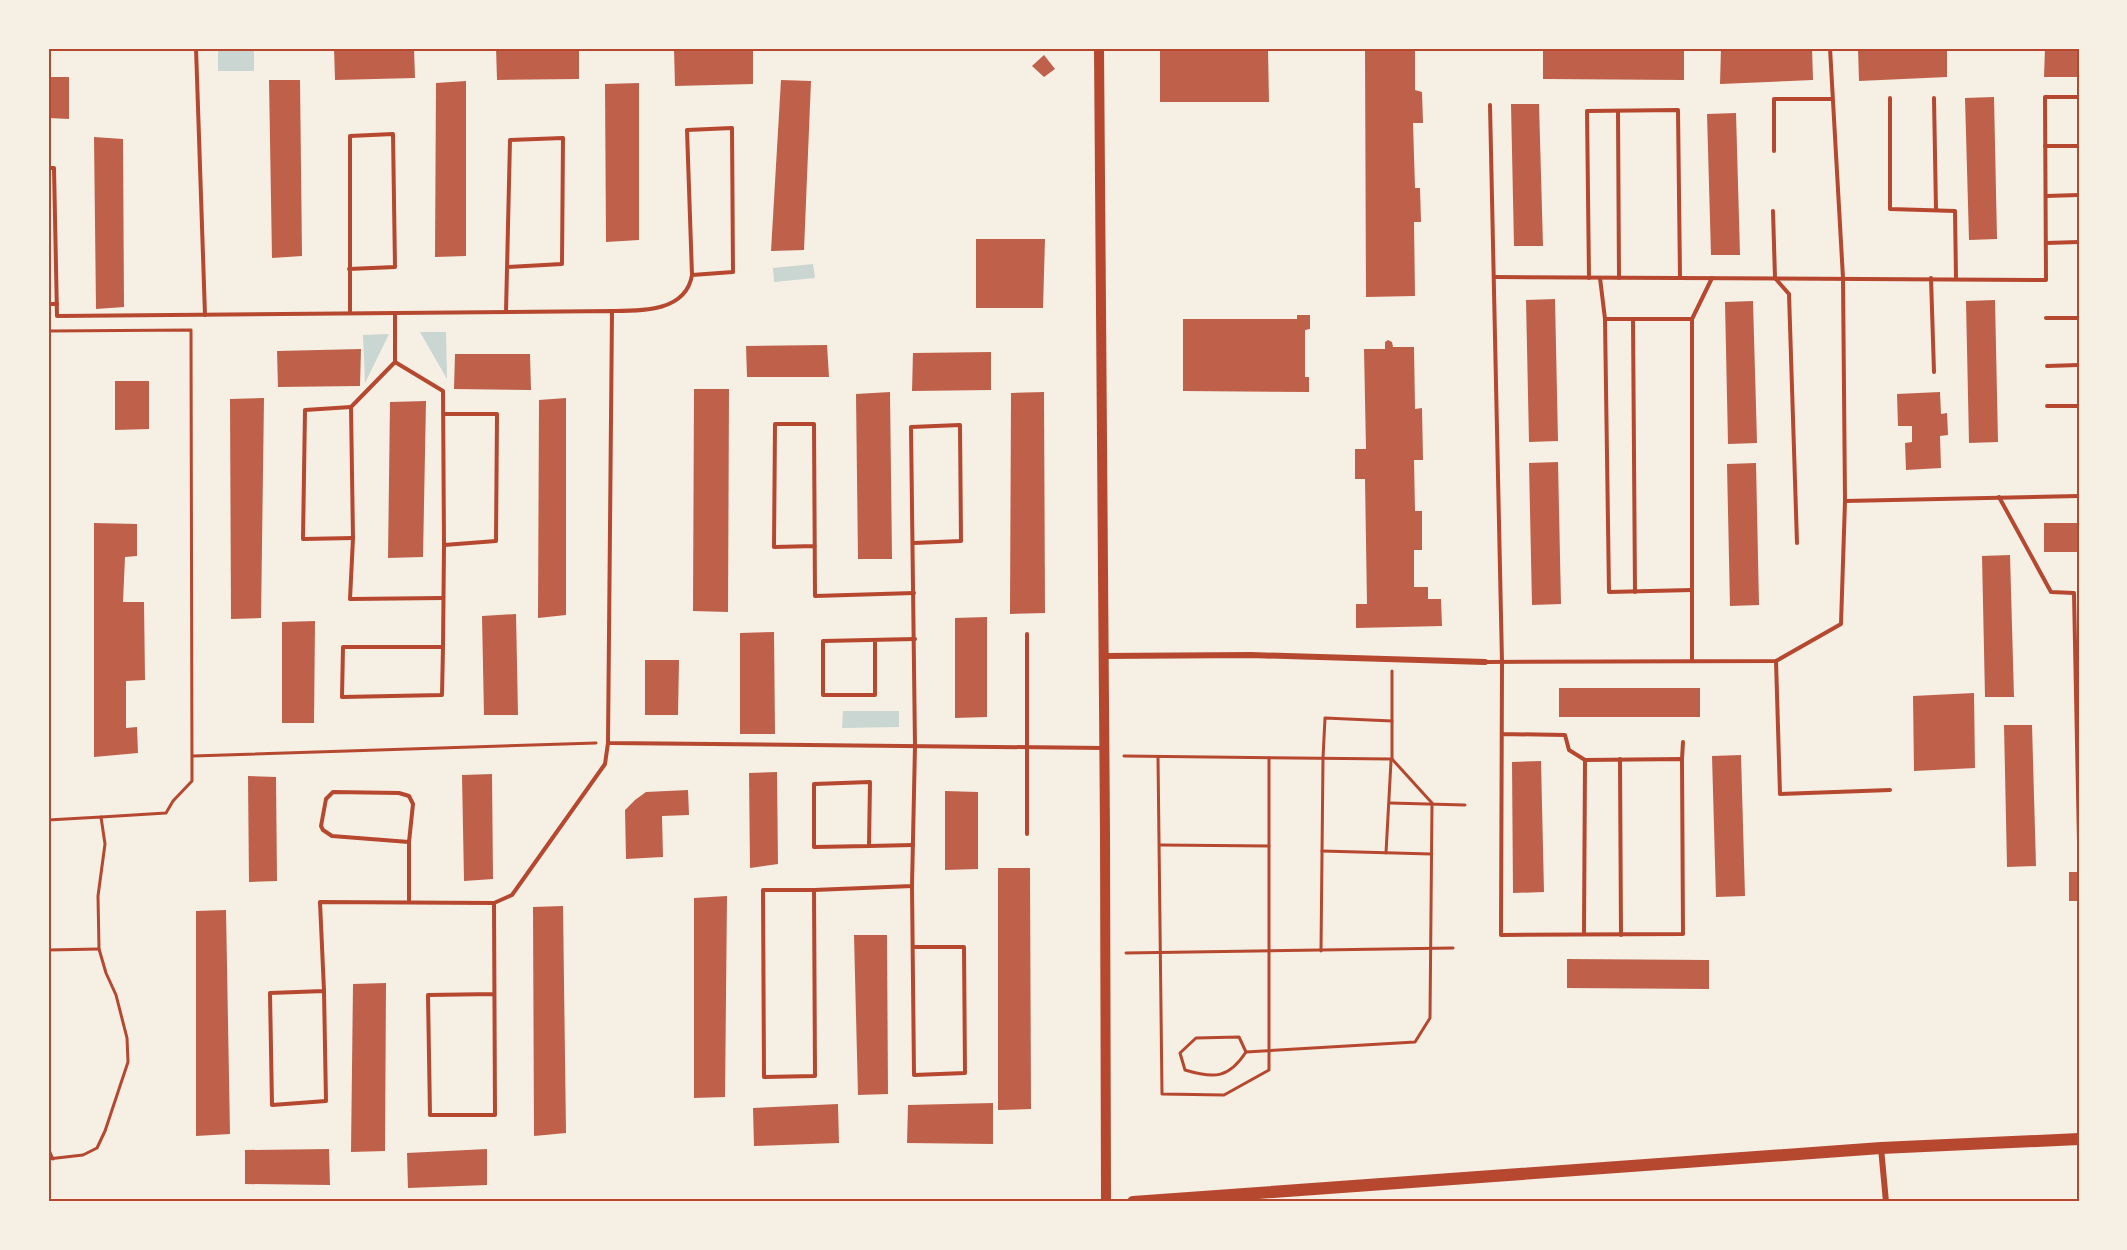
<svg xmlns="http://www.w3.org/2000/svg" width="2127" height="1250" font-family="'IBM Plex Sans',sans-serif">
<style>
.water{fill:#c9d6d2}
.building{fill:#bf614a}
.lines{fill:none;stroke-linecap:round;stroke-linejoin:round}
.path{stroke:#b5482f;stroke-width:3}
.service{stroke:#b5482f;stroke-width:4}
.minor{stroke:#b5482f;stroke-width:6}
.tertiary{stroke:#b5482f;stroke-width:10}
.primary{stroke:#b5482f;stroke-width:12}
.neatline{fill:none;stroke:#b5482f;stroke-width:2}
</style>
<rect width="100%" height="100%" fill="#f6efe4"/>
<g class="water">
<rect x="218" y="48" width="36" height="23"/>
<polygon points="813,264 815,278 774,282 773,268"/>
<polygon points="420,332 446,332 447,379"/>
<polygon points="389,334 365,383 363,335"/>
<polygon points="843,711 899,711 899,727 842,728"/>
</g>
<g class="building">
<polygon points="334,48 414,48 415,78 335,80"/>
<polygon points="496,48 579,48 579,79 497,80"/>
<polygon points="674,48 753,48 753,84 675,86"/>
<polygon points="1365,48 1415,48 1415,90 1422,92 1423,123 1413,123 1415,188 1420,188 1421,222 1414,222 1415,296 1366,297"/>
<polygon points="1721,48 1812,48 1813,80 1720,84"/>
<polygon points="1858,48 1947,48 1947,77 1859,81"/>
<polygon points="2045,48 2079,48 2079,77 2044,77"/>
<polygon points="1268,50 1269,102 1160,102 1160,51"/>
<polygon points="1543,50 1684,51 1684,80 1543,79"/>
<polygon points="1044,55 1055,69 1044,77 1032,66"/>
<polygon points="48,77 69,77 69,119 48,118"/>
<polygon points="269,80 300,80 302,256 272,258"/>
<polygon points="781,80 811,81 804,250 771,251"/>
<polygon points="466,81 466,256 435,257 436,83"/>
<polygon points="639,83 639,240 606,242 605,84"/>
<polygon points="1994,97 1997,239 1969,240 1965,98"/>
<polygon points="1511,104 1539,104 1543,246 1514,246"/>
<polygon points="1736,113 1740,255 1711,255 1707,114"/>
<polygon points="94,137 123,139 124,307 96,309"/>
<polygon points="976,239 1045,239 1043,308 976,308"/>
<polygon points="1555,299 1558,441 1529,442 1526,300"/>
<polygon points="1995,300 1998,442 1969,443 1966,301"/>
<polygon points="1753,301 1757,443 1728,444 1725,302"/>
<polygon points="1297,315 1310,315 1310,329 1305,330 1305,377 1309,377 1309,392 1183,391 1183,319 1297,319"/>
<polygon points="1388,340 1392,342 1393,347 1414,347 1415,409 1422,408 1423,460 1414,460 1415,511 1422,511 1422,550 1414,550 1414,587 1428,587 1428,599 1441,599 1442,626 1356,628 1356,604 1367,604 1365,479 1355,479 1355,449 1366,449 1364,349 1385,349 1385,342"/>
<polygon points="827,345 829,377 747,377 746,346"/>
<polygon points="361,349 360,386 278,387 277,351"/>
<polygon points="991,352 991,390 912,391 913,353"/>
<polygon points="455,354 530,354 531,390 454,389"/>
<polygon points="115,381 149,381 149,429 115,430"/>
<polygon points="694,389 729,389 728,612 693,611"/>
<polygon points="890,392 892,559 858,559 856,394"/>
<polygon points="1044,392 1045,613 1010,614 1011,393"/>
<polygon points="1940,392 1941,414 1947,413 1948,435 1940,436 1941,468 1906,470 1905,443 1912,442 1912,426 1898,426 1897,394"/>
<polygon points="264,398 261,618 231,619 230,399"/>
<polygon points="566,398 566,615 538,618 539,400"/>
<polygon points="426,401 423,557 388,558 390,402"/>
<polygon points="1558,462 1561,604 1532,605 1529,463"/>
<polygon points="1756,463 1759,605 1730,606 1727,464"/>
<polygon points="94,523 137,524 137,556 125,557 123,602 144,602 145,680 126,681 126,728 137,727 138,753 94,757"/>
<rect x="2044" y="523" width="35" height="29"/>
<polygon points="2010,555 2014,697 1985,697 1982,556"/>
<polygon points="516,614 518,715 484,715 482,616"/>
<polygon points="987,617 987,717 955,718 955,618"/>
<polygon points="315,621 314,723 282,723 282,622"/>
<polygon points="774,632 775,734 740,734 740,633"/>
<polygon points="645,660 679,660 678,715 645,715"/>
<rect x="1559" y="688" width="141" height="29"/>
<polygon points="1974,693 1975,768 1914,771 1913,696"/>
<polygon points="2004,725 2032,725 2036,866 2007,867"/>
<polygon points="1741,755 1745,896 1716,897 1712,756"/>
<polygon points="1541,761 1544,892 1513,893 1512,762"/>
<polygon points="777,772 778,864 750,868 749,773"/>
<polygon points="492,774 493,879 464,881 462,775"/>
<polygon points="248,776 276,777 277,881 249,882"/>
<polygon points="688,790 689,815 662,816 663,857 626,859 625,810 635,800 646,792"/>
<polygon points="945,791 978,792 978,869 945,870"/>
<polygon points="998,868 1030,868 1031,1109 998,1110"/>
<rect x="2069" y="872" width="10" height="29"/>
<polygon points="727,896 725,1097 694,1098 694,898"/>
<polygon points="563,906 566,1133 534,1136 533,907"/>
<polygon points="226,910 230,1134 196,1136 196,911"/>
<polygon points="854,935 887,935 888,1094 858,1095"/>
<polygon points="1567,959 1709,960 1709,989 1567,988"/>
<polygon points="386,983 385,1151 351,1152 353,984"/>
<polygon points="993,1103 993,1144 907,1143 908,1105"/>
<polygon points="838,1104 839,1143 754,1146 753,1108"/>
<polygon points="329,1149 330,1185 245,1184 245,1150"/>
<polygon points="487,1149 487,1185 408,1188 407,1153"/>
</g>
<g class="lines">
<g class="path">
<polyline points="48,331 191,330 192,781 173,801 166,813 101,817"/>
<polyline points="193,756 596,743"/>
<polyline points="1124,756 1392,759 1392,671"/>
<polyline points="1158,757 1162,1094 1224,1095 1269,1070 1269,758"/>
<polyline points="1390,803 1465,805"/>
<polyline points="48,820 101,817 105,844 98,896 99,949 106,973 116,995 127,1038 128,1062 105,1131 97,1148 83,1155 48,1159"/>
<polyline points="1160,845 1269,846"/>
<polyline points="1322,851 1431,854"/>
<polyline points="1386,853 1391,761"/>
<polyline points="48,950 99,949"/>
<polyline points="1321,951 1323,758 1325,718 1392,721"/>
<polyline points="1126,953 1453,948"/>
<path d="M 1239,1037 L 1246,1052 C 1229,1078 1215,1079 1185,1070 L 1180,1053 L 1196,1038 Z"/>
<polyline points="1246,1052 1415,1042 1430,1018 1432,803 1392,759"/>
<polyline points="48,1148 53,1159"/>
</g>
<g class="service">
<polyline points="196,48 205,315"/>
<polyline points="1830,48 1843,278 1845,501 2079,496"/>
<polyline points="1890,98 1890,209 1955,211 1956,278"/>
<polyline points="1934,98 1936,210"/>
<polyline points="1490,105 1502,662 1501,935 1683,934 1682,759 1585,760 1569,750 1565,735 1502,734"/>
<polyline points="1618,111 1619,278"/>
<polyline points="2045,146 2079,146"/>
<polyline points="1774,151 1774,99 1831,99"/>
<polyline points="48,168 54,168 57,316 612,311 608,743 1103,748"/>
<polyline points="2046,196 2079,195"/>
<polyline points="1773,211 1775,278 1789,294 1797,543"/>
<polyline points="2046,243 2079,242"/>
<polyline points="349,269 395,267 393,134 350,136 350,313"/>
<polyline points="1494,277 2046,280 2045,97 2079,97"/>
<polyline points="1589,278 1587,111 1678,110 1680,278"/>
<polyline points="1600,278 1605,319 1609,592 1692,590"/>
<polyline points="1931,278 1934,372"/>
<polyline points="48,304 57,304"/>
<path d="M 612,311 C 641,311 686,312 692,275 L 733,272 L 732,128 L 687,130 L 692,275"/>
<polyline points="506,312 510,140 563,138 562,264 507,267"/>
<polyline points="395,313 395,362 351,407 353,538 350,599 443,598"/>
<polyline points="2046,318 2079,318"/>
<polyline points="1605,319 1692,319"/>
<polyline points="1633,319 1635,592"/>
<polyline points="395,362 443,391 444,545 496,541 497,414 444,414"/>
<polyline points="2047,366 2079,365"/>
<polyline points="2047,406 2079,406"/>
<polyline points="351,407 305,410 303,539 353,538"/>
<polyline points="1999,497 2051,592 2074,593 2079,842"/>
<polyline points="815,546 774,547 775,424 814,424 815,596 914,593"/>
<polyline points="875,640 875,695 823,695 823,641 915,639"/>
<polyline points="443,647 442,695 342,697 343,647 443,647 444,546"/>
<polyline points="1692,661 1692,319 1712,278"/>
<polyline points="1776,661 1780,794 1890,790"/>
<polyline points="1486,662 1776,661 1841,624 1845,501"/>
<polyline points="1620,759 1621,935"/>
<polyline points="1682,759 1683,742"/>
<polyline points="1027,834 1027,634"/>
<polyline points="869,846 814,847 814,784 870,782 869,846 913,845"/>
<polyline points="912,886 914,1075 965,1073 964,947 913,947"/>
<polyline points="814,890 763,890 764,1077 815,1076 814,890 912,886 915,746 911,427 960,425 961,541 914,543"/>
<polyline points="409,902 409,842 413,804 409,796 399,793 333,792 326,799 321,826 323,830 332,836 409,842"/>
<polyline points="494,903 495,1115 430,1115 428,995 494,994"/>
<polyline points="1584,934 1585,760"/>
<polyline points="324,991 270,993 272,1105 326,1101 324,991 320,902 494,903 512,895 605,764 608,743"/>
</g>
<g class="minor">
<polyline points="1103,656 1251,655 1485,662"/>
<polyline points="1881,1148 1886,1202"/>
</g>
<polyline class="tertiary" points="1099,48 1105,834 1106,1202"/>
<polyline class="primary" points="1133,1202 1881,1148 2079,1139"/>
</g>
<rect width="2127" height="1250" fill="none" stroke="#f6efe4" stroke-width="99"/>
<rect x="50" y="50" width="2028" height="1150" class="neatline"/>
</svg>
